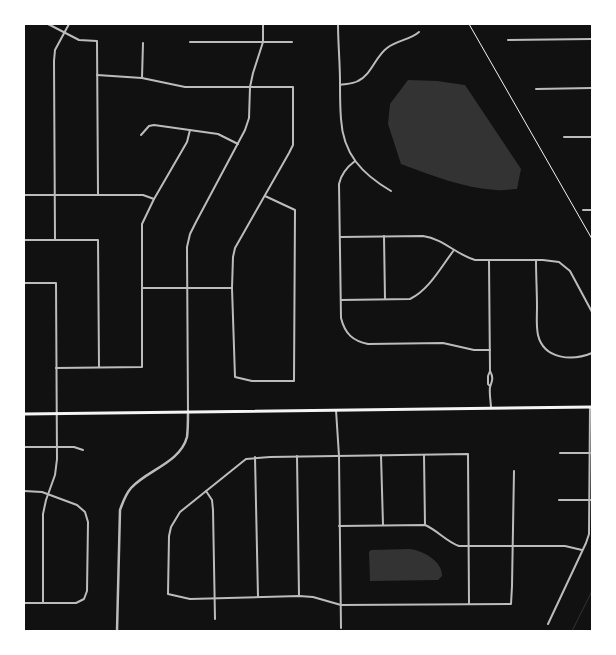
<svg xmlns="http://www.w3.org/2000/svg" width="616" height="655" font-family="'Source Sans 3',sans-serif">
<style>
.water{fill:#333}
.lines{fill:none;stroke-linecap:round;stroke-linejoin:round}
.stream{stroke:#333;stroke-width:1}
.path{stroke:#f5f5f5;stroke-width:1}
.minor{stroke:#bcbcbc;stroke-width:2}
.tertiary{stroke:#bcbcbc;stroke-width:2.5}
.secondary{stroke:#f5f5f5;stroke-width:3}
</style>
<rect width="100%" height="100%" fill="#111"/>
<g class="water">
<path d="M 408,80 L 437,81 L 465,85 L 521,169 L 517,189 C 510,189 502,191 496,190 C 463,188 431,175 401,164 L 388,124 L 390,104 Z"/>
<path d="M 410,549 C 424,551 442,561 442,576 L 438,580 L 370,581 L 369,552 L 371,550 Z"/>
</g>
<g class="lines">
<polyline class="stream" points="572,631 592,591"/>
<polyline class="path" points="469,24 592,239"/>
<g class="minor">
<polyline points="48,24 79,40 97,41 98,194"/>
<path d="M 338,24 C 338,43 340,63 340,82 C 340,94 340,107 341,119 C 343,154 362,174 391,191"/>
<polyline points="508,40 592,39"/>
<polyline points="190,42 292,42"/>
<polyline points="97,75 142,78 185,87 293,87 293,145 289,153 235,248 233,257 232,288 235,377 252,381 294,381 295,210 265,196"/>
<polyline points="142,78 143,43"/>
<path d="M 340,85 C 346,84 353,84 358,81 C 372,74 375,57 387,48 C 397,40 410,40 419,32"/>
<polyline points="536,89 592,88"/>
<polyline points="141,135 149,126 154,125 218,134 238,144"/>
<polyline points="564,137 592,137"/>
<path d="M 355,161 C 347,167 341,174 339,184 L 341,318 C 345,334 353,341 368,344 L 443,343 L 474,350 L 490,350"/>
<polyline points="24,195 143,195 154,199"/>
<polyline points="583,210 592,210"/>
<polyline points="384,236 385,299"/>
<path d="M 340,237 L 423,236 C 444,239 455,254 475,260 L 543,260 L 559,262 L 570,271 L 592,312"/>
<polyline points="55,239 54,61 55,50 69,24"/>
<polyline points="24,240 98,240 99,367"/>
<path d="M 536,260 C 536,276 537,292 537,307 C 537,316 536,326 538,335 C 544,360 573,361 592,353"/>
<path d="M 489,261 L 490,371 C 494,378 492,381 490,387 C 489,393 491,402 491,408"/>
<polyline points="24,283 56,283 57,459 55,475 46,500 43,514 43,603"/>
<polyline points="142,288 232,288"/>
<path d="M 341,300 L 410,299 C 429,290 441,267 454,250"/>
<polyline points="56,368 142,367 142,224 154,199 187,142 190,130"/>
<polyline points="490,386 488,384 488,376 490,371"/>
<polyline points="336,410 339,456 341,628"/>
<polyline points="188,412 187,247 190,234 196,222 245,130 249,118 250,87 253,73 263,42 263,24"/>
<polyline points="24,447 74,447 83,450"/>
<polyline points="560,453 590,453"/>
<polyline points="381,455 383,525"/>
<polyline points="424,455 425,525"/>
<polyline points="297,456 299,596"/>
<polyline points="255,457 258,597"/>
<polyline points="24,491 42,492 77,505 85,512 88,522 87,591 84,599 76,603 24,603"/>
<polyline points="206,491 212,500 213,510 215,619"/>
<polyline points="559,500 592,500"/>
<path d="M 339,526 L 425,525 C 437,530 447,542 459,546 L 565,546 L 582,550"/>
<polyline points="469,604 468,454 270,457 246,459 180,512 171,527 169,536 168,594 190,599 299,596 313,597 341,605 511,604 512,586 514,471"/>
<polyline points="548,624 586,543 589,534 590,407"/>
</g>
<path class="tertiary" d="M 117,631 L 120,510 C 123,502 125,495 131,488 C 147,470 180,463 187,437 C 188,429 188,420 188,412"/>
<polyline class="secondary" points="24,414 592,407"/>
</g>
<rect width="616" height="655" fill="none" stroke="#ffffff" stroke-width="50"/>
</svg>
